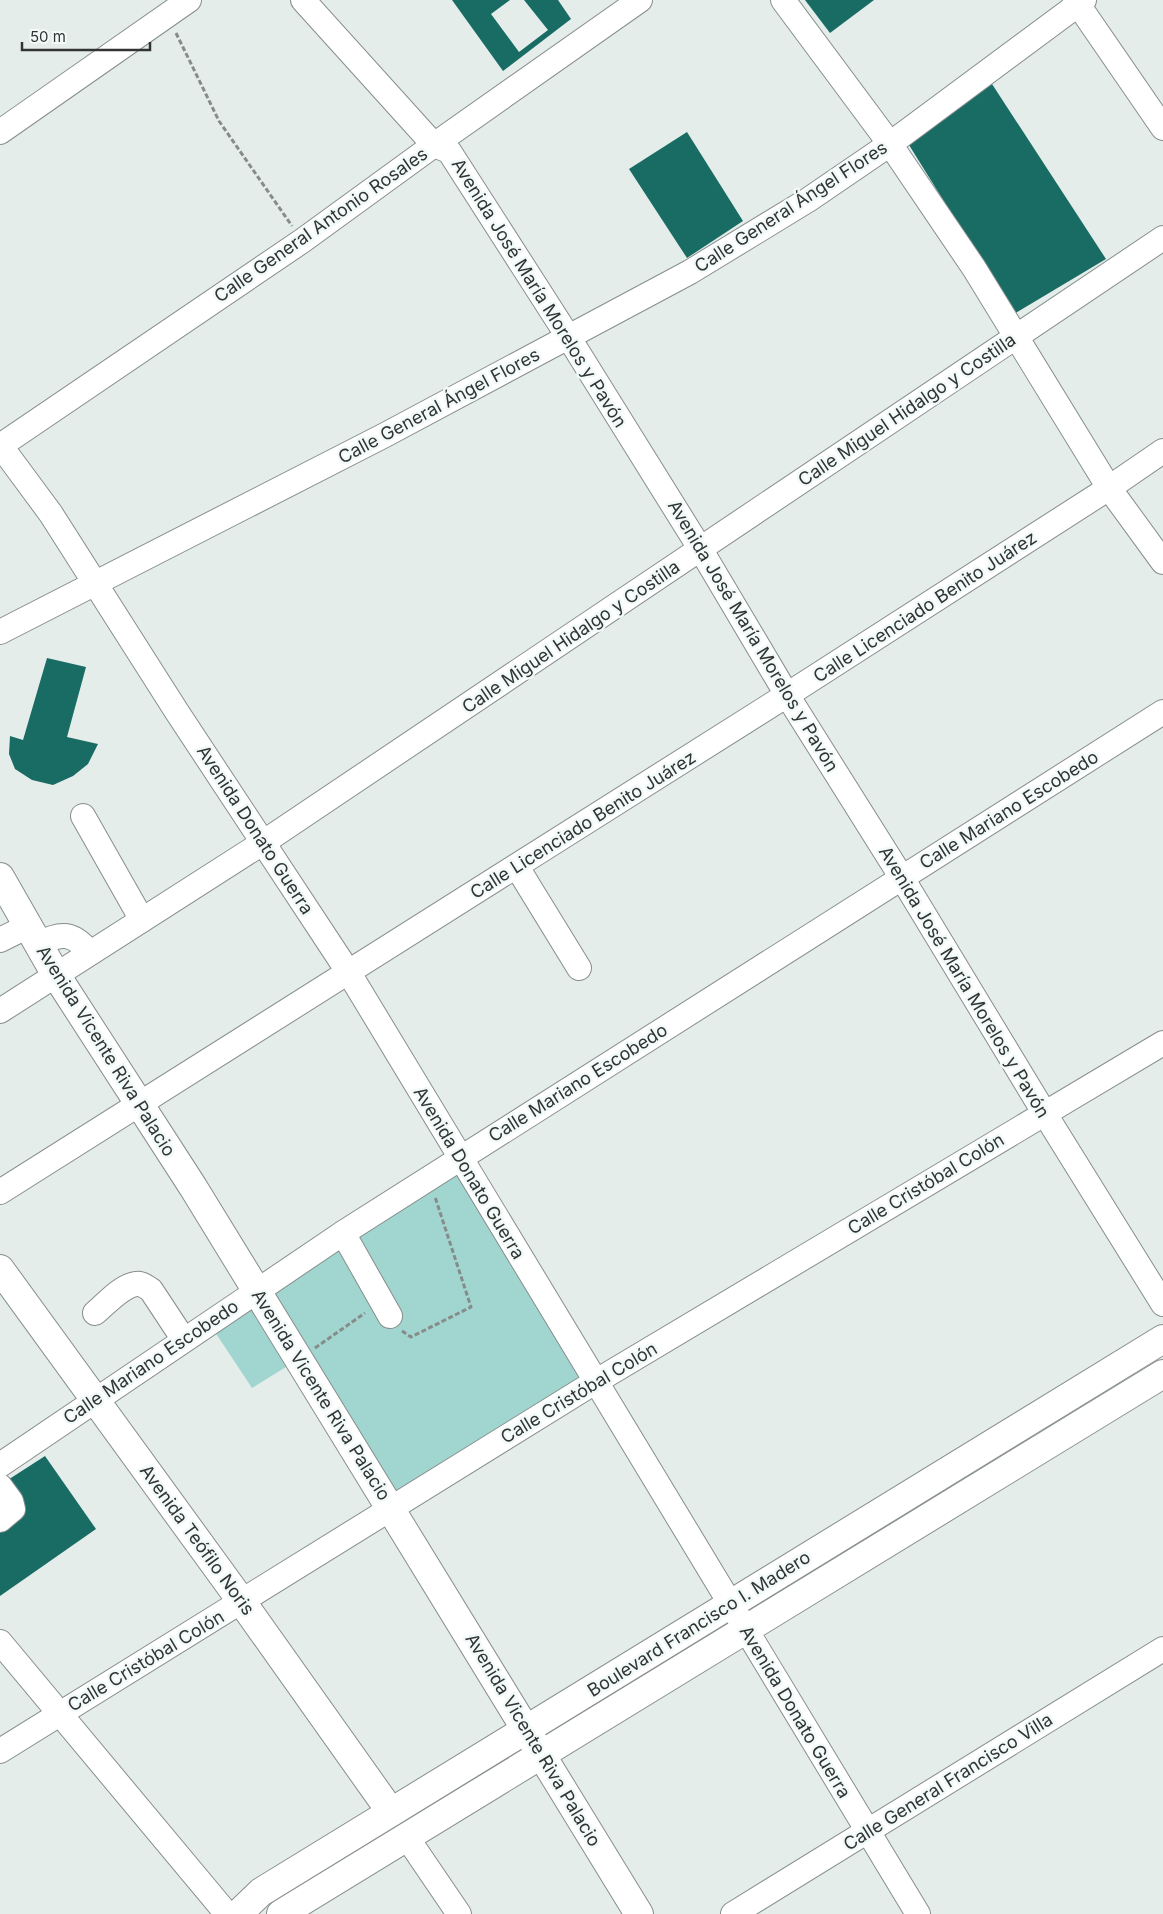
<svg xmlns="http://www.w3.org/2000/svg" width="1163" height="1914" font-family="Inter,sans-serif">
<style>
.green{fill:#a0d6cf}
.building{fill:#196c64}
.lines{fill:none;stroke-linecap:round;stroke-linejoin:round}
.minor-casing{stroke:#878e8d;stroke-width:26}
.major-casing{stroke:#878e8d;stroke-width:30}
.path{stroke:#868c8a;stroke-width:3;stroke-dasharray:5 2.5;stroke-linecap:butt}
.minor{stroke:#fff;stroke-width:24}
.major{stroke:#fff;stroke-width:28}
.labels{text-anchor:middle;stroke-width:5;stroke-linejoin:round;paint-order:stroke}
.street-label{font-size:18px;fill:#313433;stroke:#f2faf9}
</style>
<rect width="100%" height="100%" fill="#e5edeb"/>
<g class="green">
<polygon points="457,1170 582,1378 395,1492 264,1295"/>
<polygon points="249,1305 294,1362 252,1388 213,1329"/>
</g>
<g class="building">
<polygon points="452,0 510,0 491,14 519,52 548,30 524,0 558,0 571,19 503,71"/>
<polygon points="805,0 874,0 830,33"/>
<polygon points="992,84 1106,259 1014,314 909,145"/>
<polygon points="687,132 743,221 687,258 629,169"/>
<polygon points="47,658 86,667 67,737 98,744 88,764 73,776 53,785 32,780 15,769 9,754 10,736 23,740"/>
<polygon points="45,1456 96,1529 0,1596 0,1485"/>
</g>
<g class="lines">
<defs>
<g id="minor">
<polyline points="303,0 434,145 449,151 569,338 701,550 787,695 902,878 1045,1114 1163,1304"/>
<polyline points="783,0 890,144 974,268 1109,488 1163,562"/>
<polyline points="1075,0 1163,128"/>
<polyline points="0,132 189,0"/>
<polyline points="0,445 51,514 177,712 349,973 918,1914"/>
<polyline points="0,446 302,241 434,145 640,0"/>
<polyline points="0,632 385,435 690,272 808,200 890,144 1084,0"/>
<polyline points="83,816 142,920"/>
<polyline points="517,867 579,968"/>
<polyline points="0,940 28,926"/>
<path d="M 38,944 C 61,932 73,932 90,953"/>
<polyline points="0,1011 264,842 1163,238"/>
<polyline points="0,1192 787,695 1109,488 1163,451"/>
<polyline points="343,1233 390,1316"/>
<path d="M 95,1313 C 106,1304 121,1286 136,1284 C 142,1283 146,1287 151,1290 L 184,1340"/>
<polyline points="0,1465 343,1233 1163,712"/>
<polyline points="0,1486 11,1501 13,1509 0,1520"/>
<polyline points="0,1642 227,1914"/>
<polyline points="0,1751 595,1382 1163,1043"/>
<polyline points="406,1836 459,1914"/>
<polyline points="733,1914 1163,1649"/>
</g>
<g id="major">
<polyline points="0,877 56,975 193,1187 639,1914"/>
<polyline points="0,1269 242,1602 391,1812"/>
<polyline points="238,1914 261,1892 1163,1339"/>
<polyline points="281,1914 1163,1374"/>
</g>
</defs>
<use href="#minor" class="minor-casing"/>
<use href="#major" class="major-casing"/>
<g class="path">
<polyline points="176,33 219,121 292,226"/>
<polyline points="402,1331 411,1337 471,1307 435,1197"/>
<polyline points="315,1348 365,1313"/>
</g>
<use href="#minor" class="minor"/>
<use href="#major" class="major"/>
</g>
<g class="labels">
<g class="street-label">
<text transform="translate(791 207) rotate(-33)" y="6">Calle General Ángel Flores</text>
<text transform="translate(321 225) rotate(-35)" y="6">Calle General Antonio Rosales</text>
<text transform="translate(539 293) rotate(58)" y="6">Avenida José María Morelos y Pavón</text>
<text transform="translate(439 406) rotate(-28)" y="6">Calle General Ángel Flores</text>
<text transform="translate(907 410) rotate(-34)" y="6">Calle Miguel Hidalgo y Costilla</text>
<text transform="translate(925 607) rotate(-33)" y="6">Calle Licenciado Benito Juárez</text>
<text transform="translate(753 636) rotate(59)" y="6">Avenida José María Morelos y Pavón</text>
<text transform="translate(571 637) rotate(-34)" y="6">Calle Miguel Hidalgo y Costilla</text>
<text transform="translate(1009 810) rotate(-32)" y="6">Calle Mariano Escobedo</text>
<text transform="translate(583 825) rotate(-32)" y="6">Calle Licenciado Benito Juárez</text>
<text transform="translate(255 830) rotate(57)" y="6">Avenida Donato Guerra</text>
<text transform="translate(964 982) rotate(59)" y="6">Avenida José María Morelos y Pavón</text>
<text transform="translate(106 1051) rotate(58)" y="6">Avenida Vicente Riva Palacio</text>
<text transform="translate(578 1083) rotate(-32)" y="6">Calle Mariano Escobedo</text>
<text transform="translate(469 1173) rotate(59)" y="6">Avenida Donato Guerra</text>
<text transform="translate(926 1184) rotate(-31)" y="6">Calle Cristóbal Colón</text>
<text transform="translate(151 1362) rotate(-34)" y="6">Calle Mariano Escobedo</text>
<text transform="translate(579 1393) rotate(-31)" y="6">Calle Cristóbal Colón</text>
<text transform="translate(321 1395) rotate(58)" y="6">Avenida Vicente Riva Palacio</text>
<text transform="translate(197 1540) rotate(54)" y="6">Avenida Teófilo Noris</text>
<text transform="translate(699 1624) rotate(-32)" y="6">Boulevard Francisco I. Madero</text>
<text transform="translate(146 1661) rotate(-31)" y="6">Calle Cristóbal Colón</text>
<text transform="translate(795 1712) rotate(59)" y="6">Avenida Donato Guerra</text>
<text transform="translate(533 1740) rotate(59)" y="6">Avenida Vicente Riva Palacio</text>
<text transform="translate(948 1782) rotate(-32)" y="6">Calle General Francisco Villa</text>
</g>
</g>
<path d="M22 42v8h128v-8" fill="none" stroke="#313433" stroke-width="2.5"/>
<text x="30" y="42" font-size="15" fill="#313433" stroke="#f2faf9" stroke-width="4" paint-order="stroke">50 m</text>
</svg>
